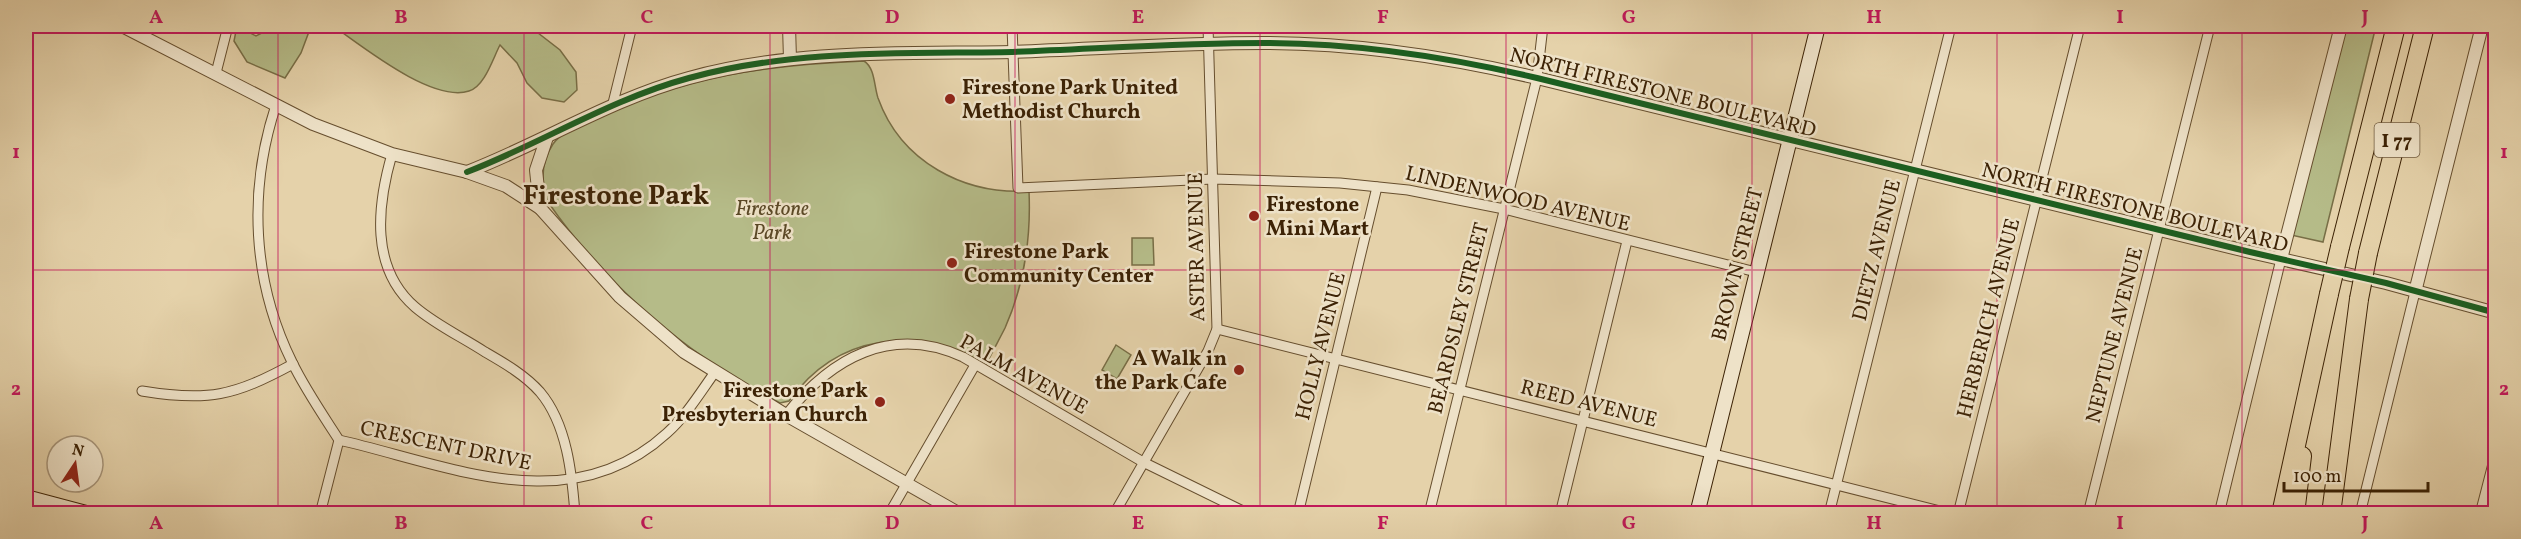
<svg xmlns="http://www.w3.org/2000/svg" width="2521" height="539" font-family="Vollkorn,serif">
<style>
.green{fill:#b5bb88;stroke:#786e46;stroke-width:1.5}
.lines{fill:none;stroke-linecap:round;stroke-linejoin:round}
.minor-casing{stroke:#664e2e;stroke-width:11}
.tertiary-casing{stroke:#664e2e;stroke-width:14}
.secondary-casing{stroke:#3c2205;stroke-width:16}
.motorway-casing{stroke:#3c2205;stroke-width:20}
.minor{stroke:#eee2c8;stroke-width:9}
.tertiary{stroke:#eee2c8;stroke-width:12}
.secondary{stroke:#eee2c8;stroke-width:14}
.motorway{stroke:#e5d2aa;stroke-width:18}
.motorway-bridge-casing{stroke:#3c2205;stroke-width:20;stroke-linecap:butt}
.motorway-bridge{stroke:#e5d2aa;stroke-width:18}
.cycleway-casing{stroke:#eee2c8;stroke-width:10}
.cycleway{stroke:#1b5e20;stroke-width:6}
.grid{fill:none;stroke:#c2185b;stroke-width:1.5;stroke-opacity:0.55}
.poi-dot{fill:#8f2418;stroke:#eee2c8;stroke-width:2}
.labels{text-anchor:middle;stroke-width:5;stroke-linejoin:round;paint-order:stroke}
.shield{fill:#eee2c8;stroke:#715c40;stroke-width:1.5}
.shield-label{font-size:20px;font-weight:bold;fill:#3c2205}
.poi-label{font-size:21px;font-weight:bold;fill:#3c2205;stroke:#eee2c8;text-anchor:start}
.street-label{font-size:21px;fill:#3c2205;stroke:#eee2c8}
.park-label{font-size:21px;font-style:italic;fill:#5a4826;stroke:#eee2c8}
.district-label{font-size:27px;font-weight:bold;fill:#3c2205;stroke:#eee2c8}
.neatline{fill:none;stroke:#c2185b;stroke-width:2}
.grid-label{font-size:20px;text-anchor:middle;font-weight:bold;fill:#c2185b}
</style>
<rect width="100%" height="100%" fill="#e5d2aa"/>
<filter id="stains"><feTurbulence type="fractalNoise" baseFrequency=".00333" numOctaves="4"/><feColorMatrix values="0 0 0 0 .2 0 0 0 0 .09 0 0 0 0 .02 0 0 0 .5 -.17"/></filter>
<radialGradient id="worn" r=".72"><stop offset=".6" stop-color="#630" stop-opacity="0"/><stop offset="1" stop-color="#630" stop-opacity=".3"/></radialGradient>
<g class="green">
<polygon points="237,26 256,36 266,31 269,26 326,26 310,29 301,53 285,78 247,62 234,41"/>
<path d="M 333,26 L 529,26 L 560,50 L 576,72 L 577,90 L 564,102 L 542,98 L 527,83 L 517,63 L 500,45 C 493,58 485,86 469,91 C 432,103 362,46 333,26 Z"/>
<polygon points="2346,26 2376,26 2323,242 2291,235"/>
<path d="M 864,61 C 875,68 874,86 878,98 C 901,162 964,195 1029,191 C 1031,236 1024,285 1005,328 C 999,340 992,352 986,365 C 916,325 838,333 789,401 L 780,403 C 688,356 607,287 548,202 C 541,183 541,162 553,144 C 562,131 582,125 596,119 C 686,76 765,65 864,61 Z"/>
<polygon points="1132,238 1153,238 1154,265 1132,265"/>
<polygon points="1116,345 1131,355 1117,379 1102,370"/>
</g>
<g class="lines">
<defs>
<g id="minor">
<polyline points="1012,26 1018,188 1213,179 1340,183 1408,190 1504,209 1756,272"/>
<polyline points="216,73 228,26"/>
<polyline points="613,103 632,26"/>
<path d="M 276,105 C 248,190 252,281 292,362 C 305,389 323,415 339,440 C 449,465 570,522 667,433 C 686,416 700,393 715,372"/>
<path d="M 392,154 C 377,206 370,268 415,307 C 436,325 462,337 485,352 C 504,363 525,375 540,392 C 567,424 572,474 575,514"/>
<polyline points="1217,329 1952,514"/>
<path d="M 142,391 C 208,402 234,396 293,364"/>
<path d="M 786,415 C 831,358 891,324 963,357 L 1143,462 L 1249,514"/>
<polyline points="320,514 339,440"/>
<polyline points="889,514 975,365"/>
<polyline points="1114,514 1208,351 1217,329 1208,26"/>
<polyline points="1298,514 1377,187"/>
<polyline points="1429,514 1537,78 1543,26"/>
<polyline points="1560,514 1627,241"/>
<polyline points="1829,514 1951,26"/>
<polyline points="1958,514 2080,26"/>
<polyline points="2088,514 2210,26"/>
<polyline points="2219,514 2281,259"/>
<polyline points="2360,514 2415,292"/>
<polyline points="2480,514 2496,452"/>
</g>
<g id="tertiary">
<polyline points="122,26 313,124 392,154 467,172 506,186 540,208 620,297 684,352 786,415 960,514"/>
<polyline points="789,26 790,59"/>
<path d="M 467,172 C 542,143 611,99 689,78 C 793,49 905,54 1012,52 C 1096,49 1180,43 1265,43 C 1357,43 1448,57 1537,78 L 2250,252 L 2386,283 L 2496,313"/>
<polyline points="540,208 536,170 547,137"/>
<polyline points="2281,259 2341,26"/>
<polyline points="2415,292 2482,26"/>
</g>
<g id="secondary">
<polyline points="26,497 90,514"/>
<polyline points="1697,514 1818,26"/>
</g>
<g id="motorway">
<polyline points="2340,247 2396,26"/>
<polyline points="2368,253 2425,26"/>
<polyline points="2281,514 2329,294"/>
<polyline points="2295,514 2302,456"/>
<polyline points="2331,514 2359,299"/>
</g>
</defs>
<use href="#minor" class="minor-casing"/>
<use href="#tertiary" class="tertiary-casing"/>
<use href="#secondary" class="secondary-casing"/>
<use href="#motorway" class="motorway-casing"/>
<use href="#minor" class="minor"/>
<use href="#tertiary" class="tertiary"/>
<use href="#secondary" class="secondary"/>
<use href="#motorway" class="motorway"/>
<defs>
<g id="motorway-bridge">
<polyline points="2329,294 2340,247"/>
<polyline points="2359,299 2368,253"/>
</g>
</defs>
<use href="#motorway-bridge" class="motorway-bridge-casing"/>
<use href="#motorway-bridge" class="motorway-bridge"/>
<defs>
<path id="cycleway" d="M 467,172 C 542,143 611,99 689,78 C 793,49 905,54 1012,52 C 1096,49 1180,43 1265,43 C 1357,43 1448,57 1537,78 L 2250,252 L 2386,283 L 2496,313"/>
</defs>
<use href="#cycleway" class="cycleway-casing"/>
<use href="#cycleway" class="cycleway"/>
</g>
<path class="grid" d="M 278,26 L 278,514M 524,26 L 524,514M 770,26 L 770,514M 1015,26 L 1015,514M 1260,26 L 1260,514M 1506,26 L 1506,514M 1752,26 L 1752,514M 1997,26 L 1997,514M 2242,26 L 2242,514M 26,270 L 2496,270"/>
<g class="poi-dot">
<circle cx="950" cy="99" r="6"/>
<circle cx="1254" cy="216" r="6"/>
<circle cx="952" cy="263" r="6"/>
<circle cx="1239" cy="370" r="6"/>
<circle cx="880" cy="402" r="6"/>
</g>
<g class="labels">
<rect class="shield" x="2374.5" y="123" width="45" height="34" rx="4.5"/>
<g class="shield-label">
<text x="2397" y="147">I 77</text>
</g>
<g class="poi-label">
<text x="962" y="94">Firestone Park United<tspan x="962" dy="24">Methodist Church</tspan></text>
<text x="1266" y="211">Firestone<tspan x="1266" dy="24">Mini Mart</tspan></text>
<text x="964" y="258">Firestone Park<tspan x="964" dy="24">Community Center</tspan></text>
<text x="1227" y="365" text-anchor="end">A Walk in<tspan x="1227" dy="24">the Park Cafe</tspan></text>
<text x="868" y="397" text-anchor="end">Firestone Park<tspan x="868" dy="24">Presbyterian Church</tspan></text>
</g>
<g class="street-label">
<text transform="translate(1663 92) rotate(14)" y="7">NORTH FIRESTONE BOULEVARD</text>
<text transform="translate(1518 198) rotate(13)" y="7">LINDENWOOD AVENUE</text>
<text transform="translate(2135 207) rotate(14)" y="7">NORTH FIRESTONE BOULEVARD</text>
<text transform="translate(1196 247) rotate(-91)" y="7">ASTER AVENUE</text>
<text transform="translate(1876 250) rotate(-76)" y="7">DIETZ AVENUE</text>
<text transform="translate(1737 264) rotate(-76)" y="7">BROWN STREET</text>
<text transform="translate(1458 318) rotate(-76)" y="7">BEARDSLEY STREET</text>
<text transform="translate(1988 318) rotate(-76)" y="7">HERBERICH AVENUE</text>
<text transform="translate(2114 335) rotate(-76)" y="7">NEPTUNE AVENUE</text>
<text transform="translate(1320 346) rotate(-76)" y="7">HOLLY AVENUE</text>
<text transform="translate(1024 374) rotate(29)" y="7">PALM AVENUE</text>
<text transform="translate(1589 403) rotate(14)" y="7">REED AVENUE</text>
<text transform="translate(446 445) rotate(12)" y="7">CRESCENT DRIVE</text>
</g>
<g class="park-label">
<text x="772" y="215">Firestone<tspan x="772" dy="24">Park</tspan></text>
</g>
<g class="district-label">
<text x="616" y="204">Firestone Park</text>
</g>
</g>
<rect width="2521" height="539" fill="none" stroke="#e5d2aa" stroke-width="66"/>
<g transform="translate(75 464) rotate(13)"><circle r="28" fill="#eee2c8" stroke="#a7957a" stroke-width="1.5"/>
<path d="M0-4.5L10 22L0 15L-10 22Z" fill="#8f2418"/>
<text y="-9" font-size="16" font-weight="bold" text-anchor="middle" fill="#3c2205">N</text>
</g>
<path d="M2284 482v9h144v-9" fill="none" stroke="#3c2205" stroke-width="3"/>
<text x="2293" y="482" font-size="18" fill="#3c2205" stroke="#eee2c8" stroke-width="4.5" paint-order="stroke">100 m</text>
<rect x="33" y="33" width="2455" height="473" class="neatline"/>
<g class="grid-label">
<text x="156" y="23">A</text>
<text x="401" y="23">B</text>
<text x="647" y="23">C</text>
<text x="892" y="23">D</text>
<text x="1138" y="23">E</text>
<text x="1383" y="23">F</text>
<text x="1629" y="23">G</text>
<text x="1874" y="23">H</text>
<text x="2120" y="23">I</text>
<text x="2365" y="23">J</text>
<text x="16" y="158">1</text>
<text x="2504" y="158">1</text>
<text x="16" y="395">2</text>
<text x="2504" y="395">2</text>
<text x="156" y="529">A</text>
<text x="401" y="529">B</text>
<text x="647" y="529">C</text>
<text x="892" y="529">D</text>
<text x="1138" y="529">E</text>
<text x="1383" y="529">F</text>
<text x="1629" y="529">G</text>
<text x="1874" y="529">H</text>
<text x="2120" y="529">I</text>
<text x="2365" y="529">J</text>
</g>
<rect width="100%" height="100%" filter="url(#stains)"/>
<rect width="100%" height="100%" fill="url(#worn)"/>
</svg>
